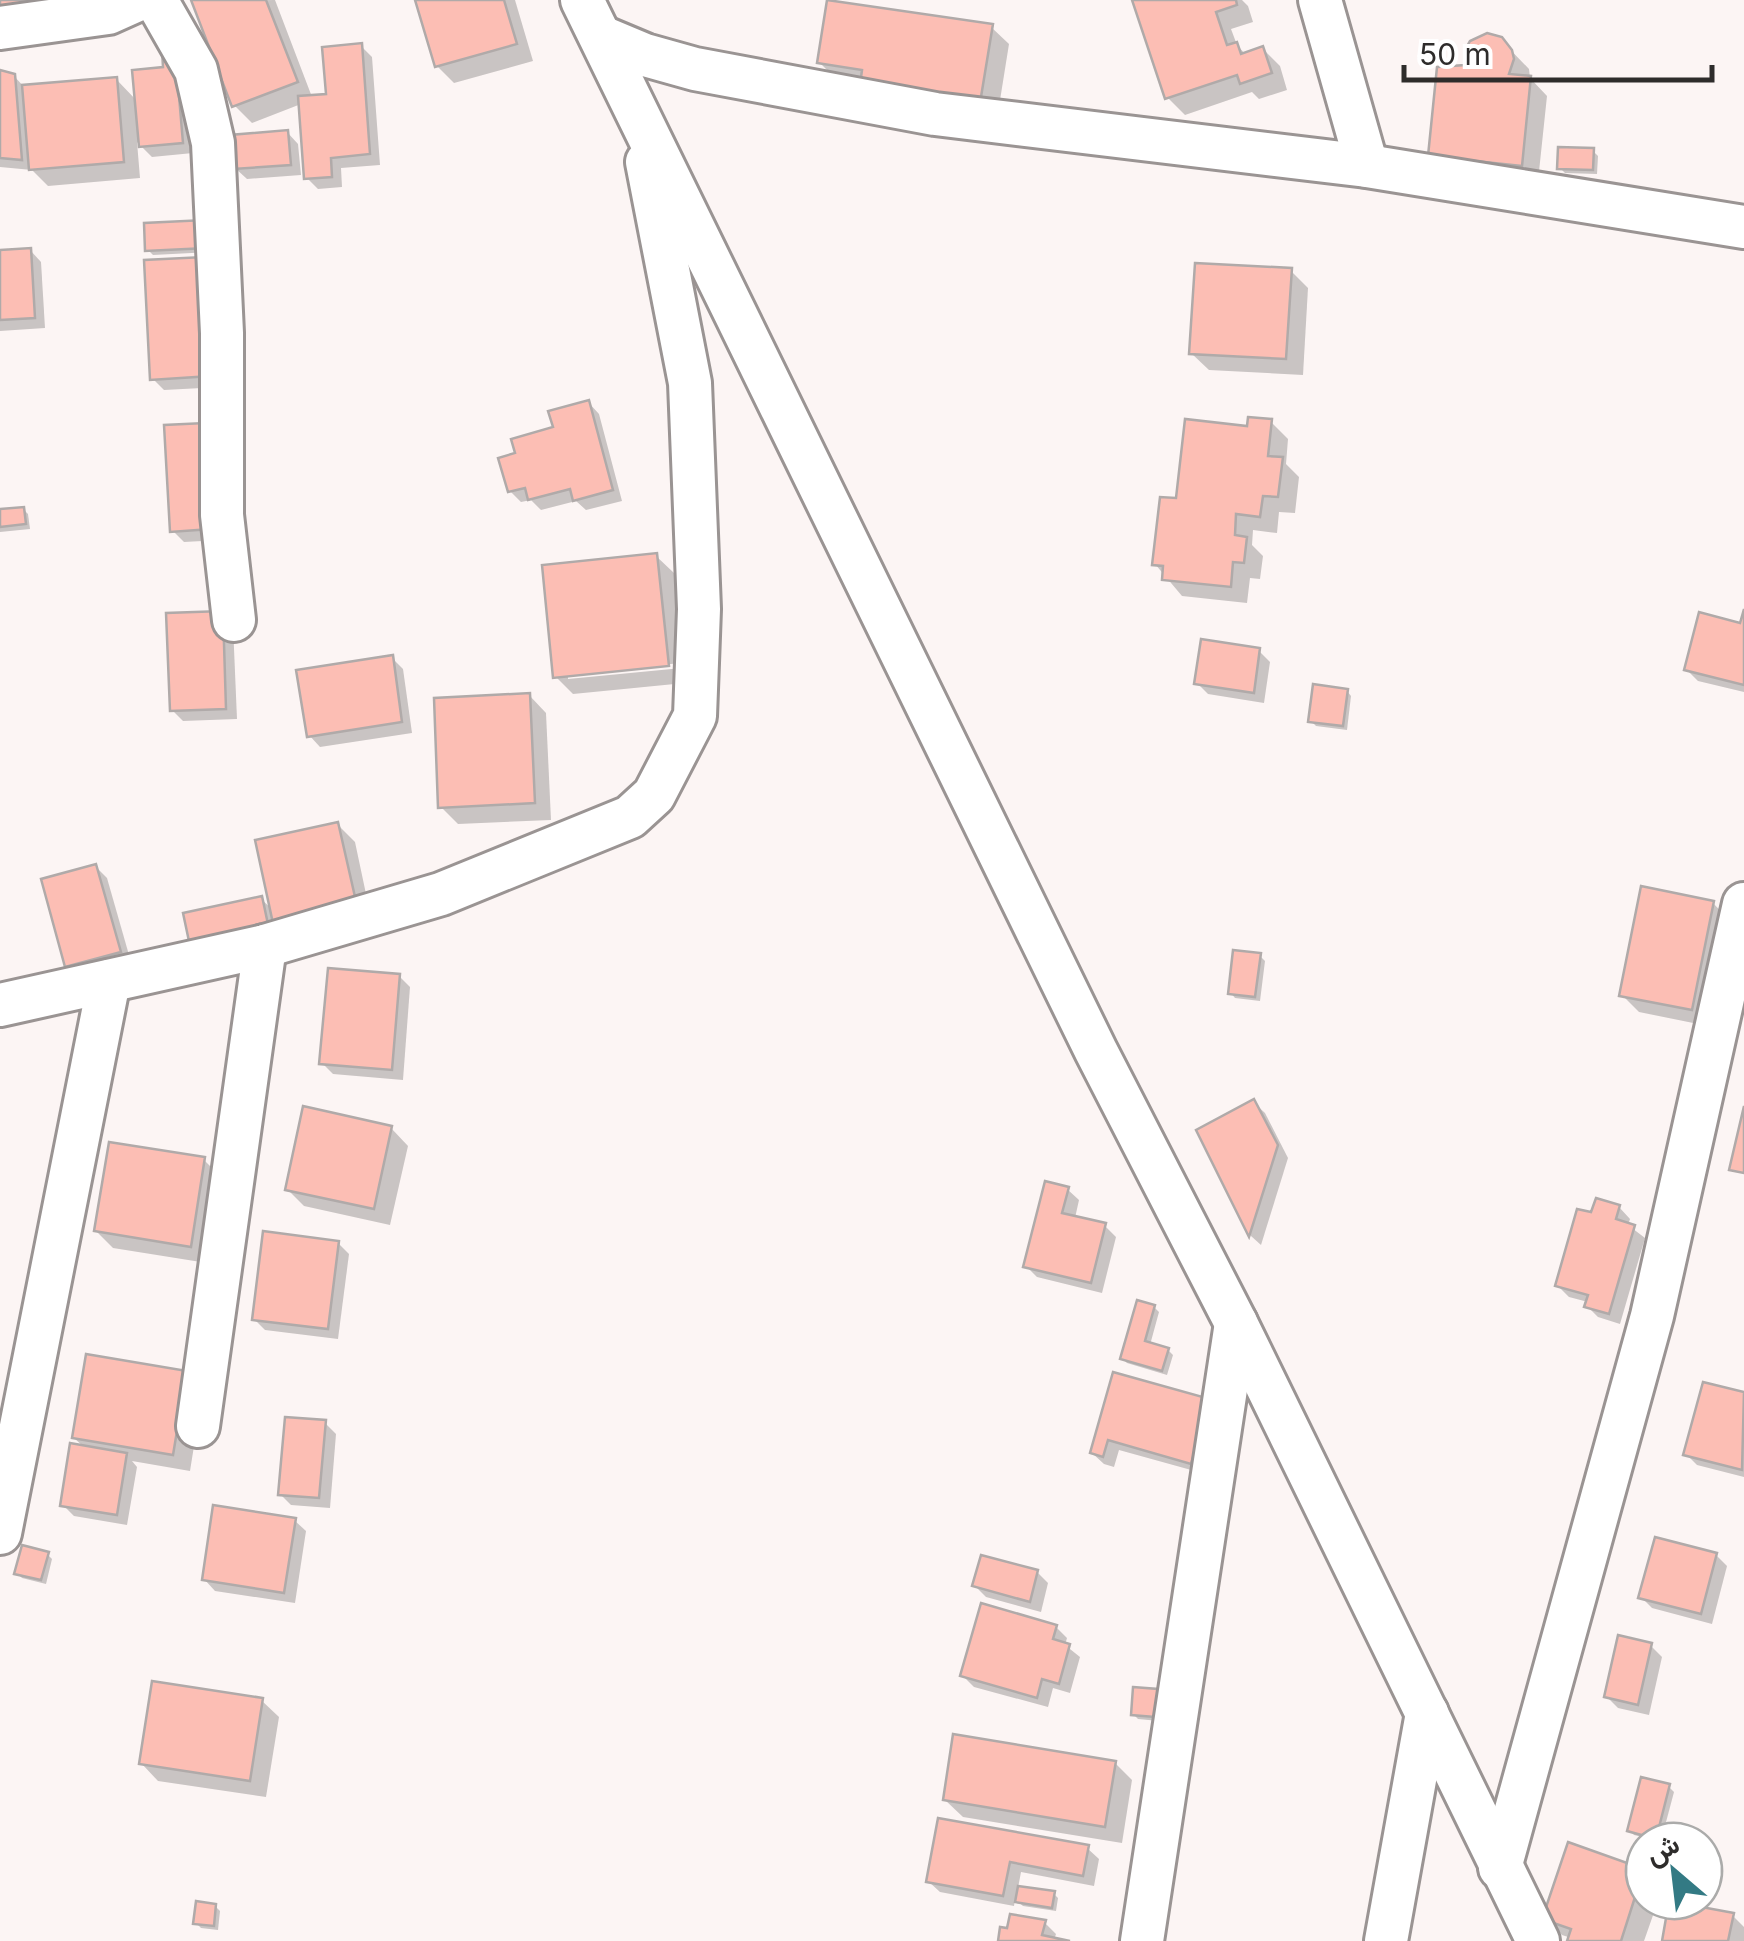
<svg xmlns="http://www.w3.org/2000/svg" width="1744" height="1941" font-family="Inter,Vazirmatn,sans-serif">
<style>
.shadow{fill:#0003;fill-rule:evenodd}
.building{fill:#fcbeb4;stroke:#b0aaa9;stroke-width:2.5}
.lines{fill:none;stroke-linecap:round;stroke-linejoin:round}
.street-casing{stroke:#9a9493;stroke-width:48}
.street{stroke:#fff;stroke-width:42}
</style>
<rect width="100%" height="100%" fill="#fcf5f4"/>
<g class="shadow">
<polygon points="275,0 312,97 328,96 361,46 372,57 380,165 341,168 342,187 318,189 307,178 301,104 252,123 235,106 194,1"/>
<polygon points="418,0 515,0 533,61 454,83 437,66"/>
<polygon points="1135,0 1242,0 1248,6 1253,22 1231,29 1237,45 1246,55 1263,49 1280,66 1287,90 1259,99 1252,92 1185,115 1168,98"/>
<polygon points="991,27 1009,44 997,119 837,80 820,63"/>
<polygon points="1500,39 1529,69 1530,78 1547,96 1538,181 1430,155 1468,68"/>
<polygon points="186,62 193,153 152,157 137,142 140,178 48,186 32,170 0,167 0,73 14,76 25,88 116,79 137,101 166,70"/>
<polygon points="287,132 298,144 301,175 247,179 235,168"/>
<polygon points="1593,151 1598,156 1597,174 1565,173 1560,168"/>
<polygon points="146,225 211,252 153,255 148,250"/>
<polygon points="30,250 41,262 45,328 0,331 0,252"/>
<polygon points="147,262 221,387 164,390 153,379"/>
<polygon points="1291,271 1308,288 1303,375 1209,370 1191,353"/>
<polygon points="588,402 599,414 622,501 586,510 576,501 541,510 531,500 521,502 510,491 518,455"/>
<polygon points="1271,422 1288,439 1286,464 1299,477 1295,513 1279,512 1277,533 1253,530 1252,545 1263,556 1260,579 1250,578 1247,603 1182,596 1155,564 1178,500 1249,428"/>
<polygon points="166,428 221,540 184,542 173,531"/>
<polygon points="23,509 28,514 30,529 0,532 0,512"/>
<path d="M 656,556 L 674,573 L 685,683 L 573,694 L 556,677 ZM 681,663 L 682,668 L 568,679 L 568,674 Z"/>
<polygon points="1744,618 1744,692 1698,681 1687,670 1742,626"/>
<polygon points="233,625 237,719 183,721 172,710"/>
<polygon points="1259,651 1270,662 1264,703 1208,694 1197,683"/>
<polygon points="392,658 403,669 412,733 320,747 309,735"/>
<polygon points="1347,691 1351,696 1347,730 1316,726 1311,721"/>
<polygon points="529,695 546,713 551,820 458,824 441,807"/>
<polygon points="338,825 355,842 373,927 203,956 261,899 273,910"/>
<polygon points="96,867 107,878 131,962 78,977 67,966"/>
<polygon points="1713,903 1730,921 1708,1026 1639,1012 1622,995"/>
<polygon points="1260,956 1265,961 1260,1001 1235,998 1231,993"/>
<polygon points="399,976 410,987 403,1080 333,1074 322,1063"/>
<polygon points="1253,1102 1265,1113 1288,1158 1261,1245 1251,1236 1199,1131"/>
<polygon points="391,1128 408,1146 390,1225 304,1206 287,1189"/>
<polygon points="204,1160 221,1177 207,1263 113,1248 96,1231"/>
<polygon points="1067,1189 1079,1200 1075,1218 1105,1226 1116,1237 1102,1293 1037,1277 1026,1266"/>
<polygon points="1619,1207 1630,1219 1628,1225 1645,1238 1620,1324 1598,1317 1587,1306 1588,1302 1569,1297 1558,1286 1593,1215"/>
<polygon points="338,1243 349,1254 338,1339 265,1330 254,1319"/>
<polygon points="1154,1307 1159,1312 1150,1345 1168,1350 1173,1355 1167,1375 1127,1363 1122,1358"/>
<polygon points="1115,1375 1208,1401 1202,1473 1119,1450 1114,1467 1104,1464 1092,1453"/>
<polygon points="1704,1385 1744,1395 1744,1477 1697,1465 1686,1454"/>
<polygon points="203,1390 190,1471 132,1461 137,1467 127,1525 74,1516 63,1505 85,1448 74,1438"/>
<polygon points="325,1423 336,1434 330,1508 291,1505 280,1494"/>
<polygon points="294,1520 306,1531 295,1603 215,1591 204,1579"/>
<polygon points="47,1554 52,1559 46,1584 22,1578 17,1573"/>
<polygon points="1716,1555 1727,1566 1712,1624 1652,1608 1641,1597"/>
<polygon points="1037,1572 1048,1583 1041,1612 986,1597 975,1586"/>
<polygon points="1056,1627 1067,1638 1065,1645 1080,1657 1070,1693 1053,1688 1048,1707 974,1687 963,1676"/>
<polygon points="1651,1646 1662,1657 1649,1715 1618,1708 1606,1696"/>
<polygon points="1156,1692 1161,1697 1159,1721 1138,1719 1133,1714"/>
<polygon points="261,1700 279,1717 266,1797 158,1781 141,1763"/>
<polygon points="1115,1763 1132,1780 1122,1843 963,1817 945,1800"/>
<polygon points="1669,1787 1674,1792 1661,1841 1634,1835 1630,1830"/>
<polygon points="940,1821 1087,1848 1099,1859 1094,1886 1021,1872 1018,1888 1053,1893 1058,1898 1056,1911 1023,1906 1015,1899 1014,1906 940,1892 928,1881"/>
<polygon points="1570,1846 1644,1872 1644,1901 1658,1901 1644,1941 1570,1941 1571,1938 1562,1935 1545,1918"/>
<polygon points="215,1906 220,1911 218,1930 201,1928 196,1923"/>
<polygon points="1732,1915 1744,1927 1744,1941 1664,1941"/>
<polygon points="1045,1923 1056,1934 1054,1940 1058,1941 1000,1941"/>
</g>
<g class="building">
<polygon points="0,0 32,0 28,22 0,18"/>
<polygon points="191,0 266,0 298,82 232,107"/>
<polygon points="415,0 504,0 517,44 435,67"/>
<polygon points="827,0 993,24 980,103 860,85 862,70 817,63"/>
<polygon points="1132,0 1236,0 1237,5 1216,12 1227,45 1237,42 1241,54 1263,46 1272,73 1240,84 1237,75 1165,99"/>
<polygon points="1487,33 1502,37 1512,50 1514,59 1509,74 1531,76 1522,166 1428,156 1437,67 1465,65 1465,50 1470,41"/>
<polygon points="362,43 370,154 331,158 332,177 304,179 298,96 326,94 322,47"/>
<polygon points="175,49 183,143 139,147 132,70 163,67 162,50"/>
<polygon points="0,70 15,74 22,160 0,158"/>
<polygon points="117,77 124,162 29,170 22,85"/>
<polygon points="288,130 291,165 233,169 230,135"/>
<polygon points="1558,147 1594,148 1593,170 1557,169"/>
<polygon points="205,220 207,248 145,251 144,223"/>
<polygon points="31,248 35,318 0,320 0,250"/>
<polygon points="204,257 211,376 150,380 144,260"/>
<polygon points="1195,263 1292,268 1286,359 1189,354"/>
<polygon points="589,400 613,490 573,501 570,489 528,500 525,488 508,492 498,458 515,453 511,439 553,427 548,411"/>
<polygon points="1248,417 1272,419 1268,456 1283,457 1278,497 1263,496 1260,517 1236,514 1235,535 1247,537 1244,563 1233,562 1231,587 1162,580 1163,566 1152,565 1160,497 1176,498 1185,419 1247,426"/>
<polygon points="205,423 211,529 170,532 164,425"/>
<polygon points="24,507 26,524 0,527 0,509"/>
<polygon points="657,553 669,666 553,678 542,565"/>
<polygon points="1744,609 1744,685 1684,670 1699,612 1740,623"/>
<polygon points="223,611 226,709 170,711 166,613"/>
<polygon points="1201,639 1260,648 1254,693 1194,684"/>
<polygon points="393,655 402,722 307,737 296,670"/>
<polygon points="1313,684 1348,689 1343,726 1308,722"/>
<polygon points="530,693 535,803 438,808 434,698"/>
<polygon points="338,822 358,910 274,928 255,840"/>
<polygon points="96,864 121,952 65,967 41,879"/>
<polygon points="1641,886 1714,901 1692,1010 1619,996"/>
<polygon points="262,896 269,929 190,946 183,913"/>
<polygon points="1233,950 1261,953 1255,997 1228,994"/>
<polygon points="328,968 400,974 392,1070 319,1064"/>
<polygon points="1254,1099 1278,1145 1249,1237 1196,1130"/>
<polygon points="303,1106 392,1126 374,1209 285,1190"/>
<polygon points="1744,1106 1744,1173 1729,1170"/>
<polygon points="109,1142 205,1157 191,1247 94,1231"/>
<polygon points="1045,1181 1069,1187 1062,1213 1106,1223 1091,1283 1023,1267"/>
<polygon points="1596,1198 1620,1205 1616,1219 1635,1225 1609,1314 1584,1307 1588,1295 1555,1286 1577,1209 1591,1212"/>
<polygon points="263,1231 339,1241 328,1329 252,1320"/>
<polygon points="1137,1300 1155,1305 1145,1341 1169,1348 1162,1371 1120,1359"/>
<polygon points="86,1354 187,1371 173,1455 72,1438"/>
<polygon points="1113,1372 1210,1399 1191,1464 1108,1440 1103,1457 1090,1453"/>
<polygon points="1703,1382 1744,1392 1742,1470 1683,1455"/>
<polygon points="285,1417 326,1420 319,1498 278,1495"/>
<polygon points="70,1443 127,1453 117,1515 60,1506"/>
<polygon points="213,1505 296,1518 284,1593 202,1580"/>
<polygon points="1655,1537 1717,1553 1701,1614 1638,1598"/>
<polygon points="22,1545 49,1552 41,1580 14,1574"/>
<polygon points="981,1555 1038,1570 1030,1602 972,1586"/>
<polygon points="981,1603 1057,1625 1053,1639 1070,1644 1059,1684 1042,1679 1037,1698 960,1676"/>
<polygon points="1618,1635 1652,1643 1638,1705 1604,1697"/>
<polygon points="152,1681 263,1698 250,1781 139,1764"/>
<polygon points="1133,1687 1158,1689 1155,1717 1131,1715"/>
<polygon points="953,1734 1116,1761 1105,1827 943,1800"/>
<polygon points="1641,1777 1670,1784 1656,1839 1627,1831"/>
<polygon points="938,1818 1089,1845 1083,1876 1010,1862 1003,1896 926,1882"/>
<polygon points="1568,1842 1644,1869 1621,1941 1567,1941 1571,1929 1542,1919"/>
<polygon points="1018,1886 1055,1891 1052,1908 1015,1902"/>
<polygon points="196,1901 216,1904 214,1926 193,1924"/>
<polygon points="1669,1901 1734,1913 1728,1941 1662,1941"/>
<polygon points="1010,1914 1046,1920 1042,1935 1070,1941 998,1941 1000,1927 1007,1928"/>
</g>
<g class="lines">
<defs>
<g id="street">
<polyline points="156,0 196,70 213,143 222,333 222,515 234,620"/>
<polyline points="582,0 1096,1051 1236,1323 1538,1941"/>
<polyline points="1320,0 1367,166"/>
<polyline points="0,28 108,13 137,0"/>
<polyline points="602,37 645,55 695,69 935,114 1367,166 1744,227"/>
<polyline points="0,1005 265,946 441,894 630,817 654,795 695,716 699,609 690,383 647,162"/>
<polyline points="198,1426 265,946"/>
<polyline points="0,1533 109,981"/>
<polyline points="1500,1868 1652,1316 1744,904"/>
<polyline points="1142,1941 1236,1323"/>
<polyline points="1386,1941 1427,1713"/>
</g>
</defs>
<use href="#street" class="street-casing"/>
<use href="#street" class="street"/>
</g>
<g transform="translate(1674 1871) rotate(332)"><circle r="48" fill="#ffffff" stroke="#ababaa" stroke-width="2.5"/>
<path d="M0-8L18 38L0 25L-18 38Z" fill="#337a84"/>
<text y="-15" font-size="28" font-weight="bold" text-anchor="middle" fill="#2e2c2b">ش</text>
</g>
<path d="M1404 65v15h308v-15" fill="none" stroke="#2e2c2b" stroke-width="5"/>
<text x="1419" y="65" font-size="30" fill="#2e2c2b" stroke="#ffffff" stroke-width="8" paint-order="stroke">50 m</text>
</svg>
